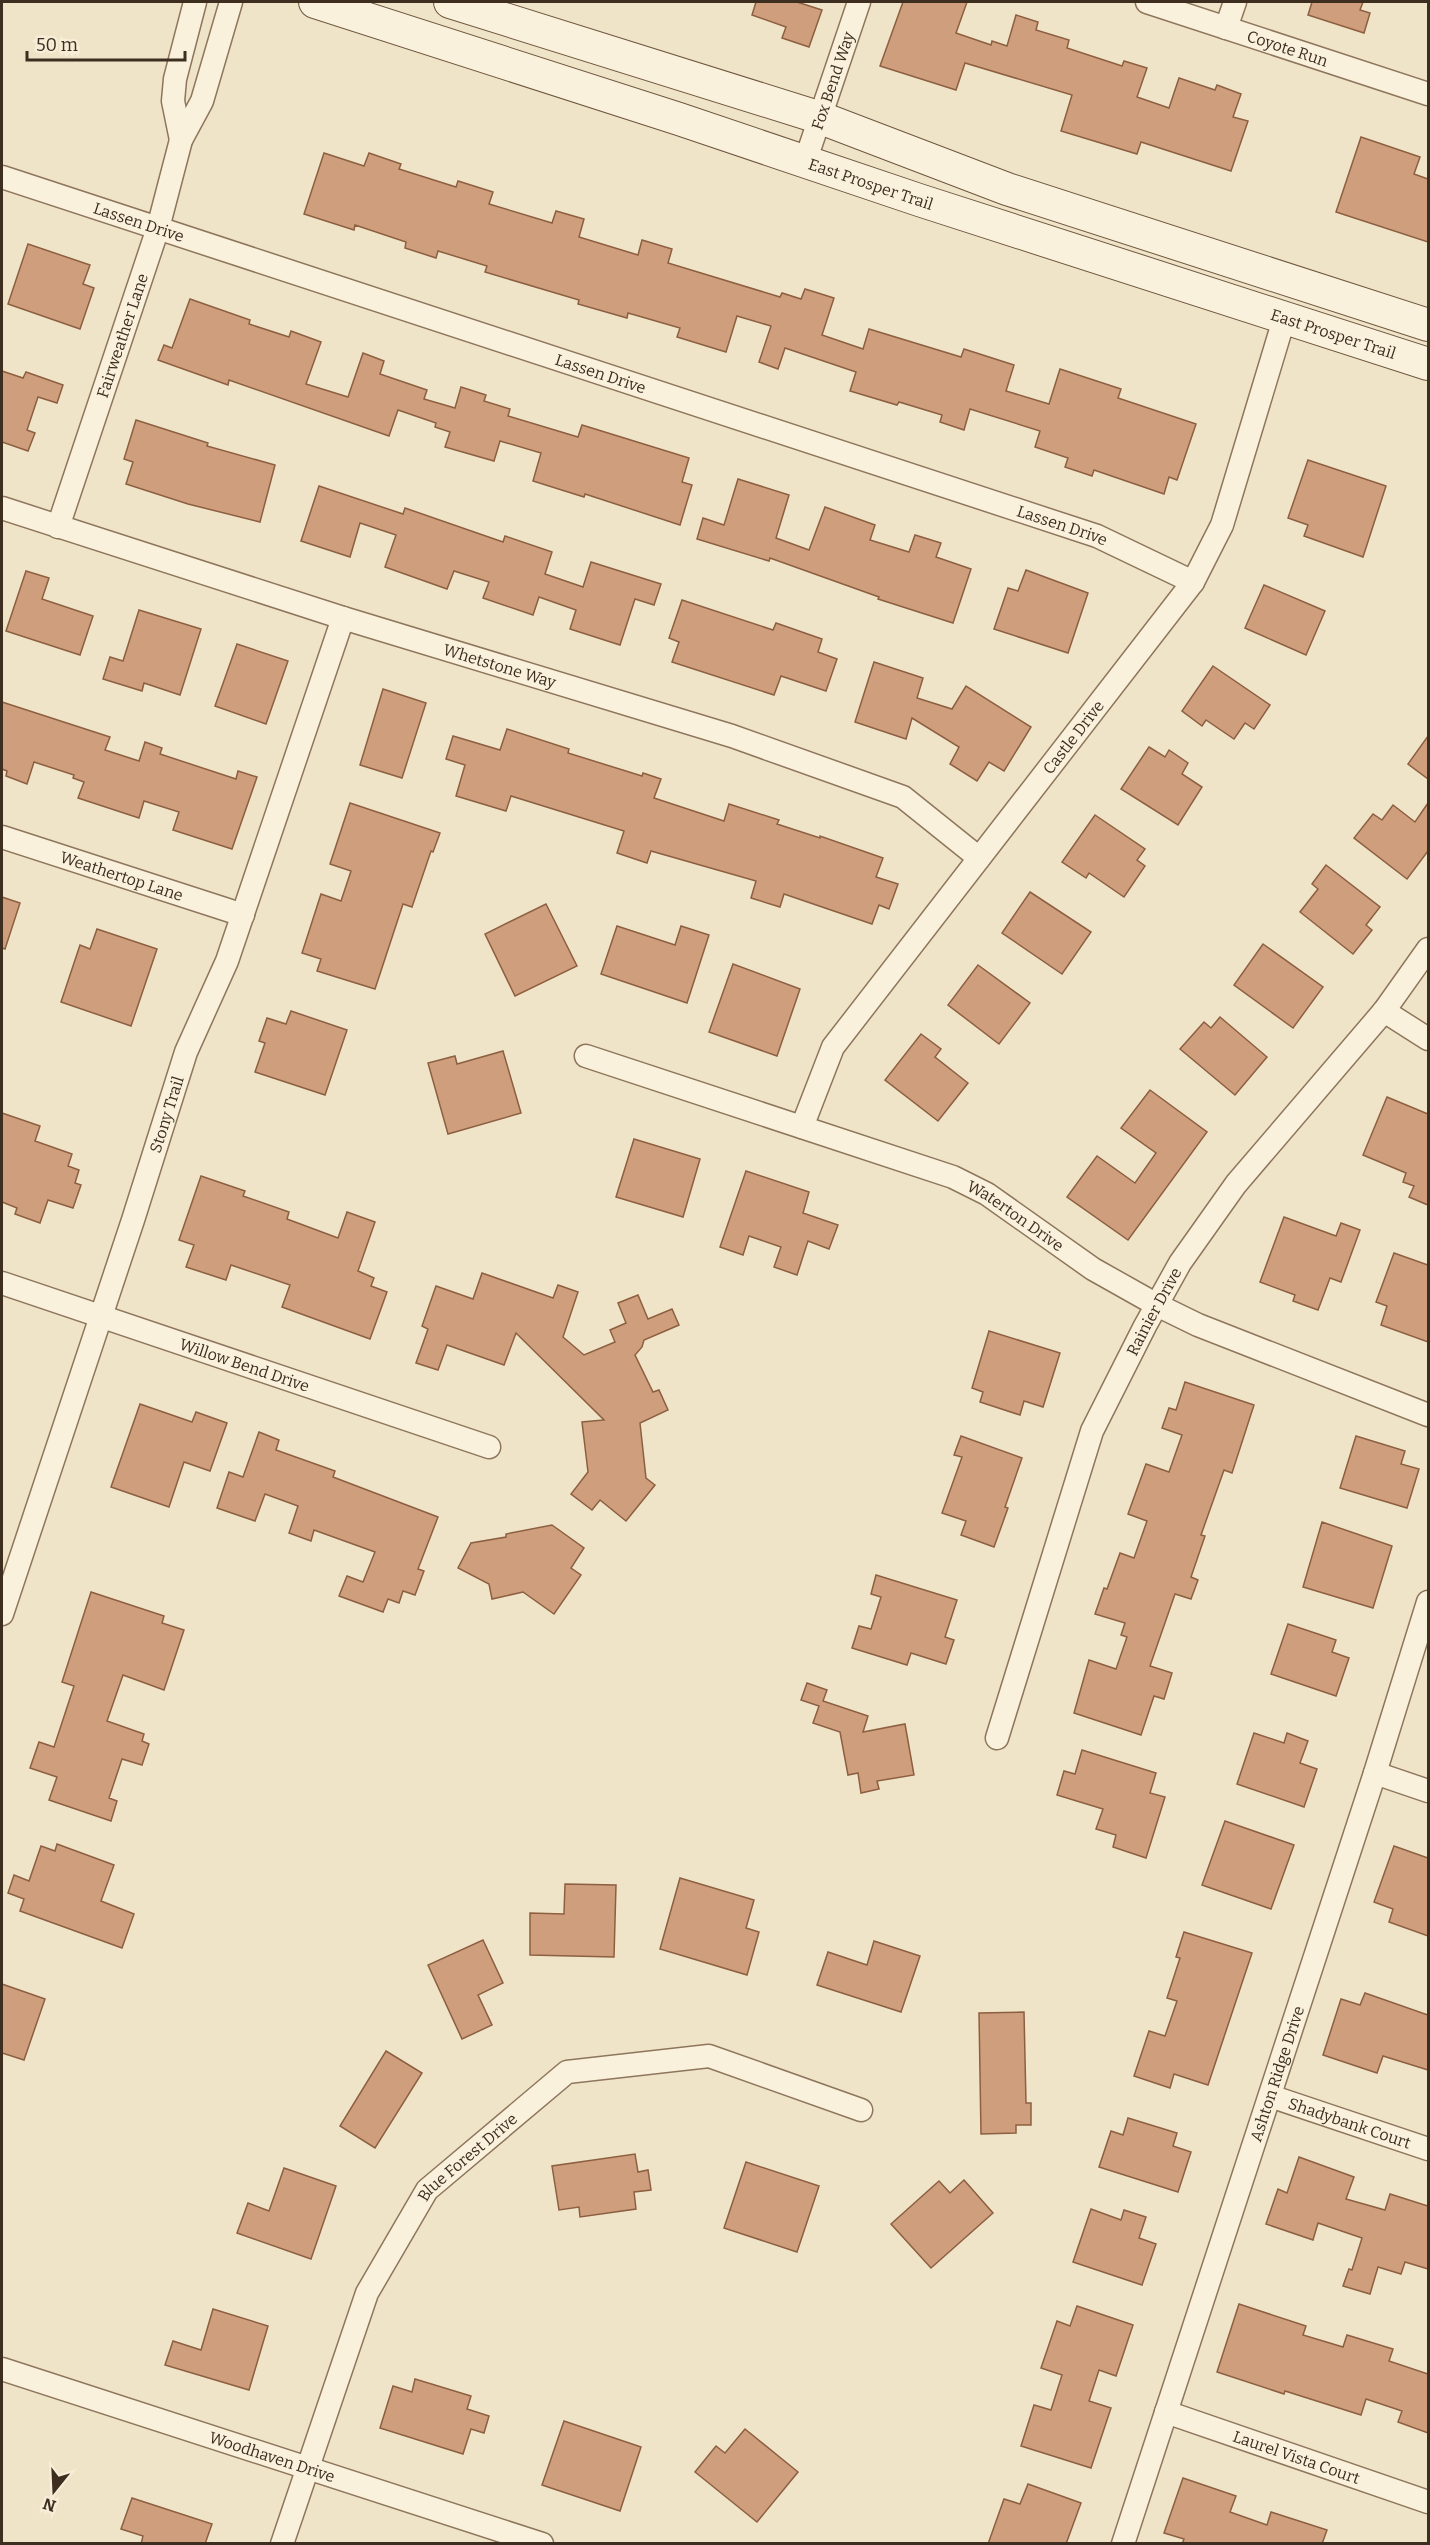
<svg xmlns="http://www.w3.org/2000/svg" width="1430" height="2545" font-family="Bitter,serif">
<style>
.building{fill:#cf9f7d;stroke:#8d5f41;stroke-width:1.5}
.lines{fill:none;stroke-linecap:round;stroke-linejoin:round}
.minor-casing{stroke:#8d765c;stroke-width:25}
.secondary-casing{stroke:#6f573f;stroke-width:34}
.minor{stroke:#faf1dc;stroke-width:22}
.secondary{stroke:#faf1dc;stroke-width:32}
.labels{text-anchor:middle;stroke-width:6;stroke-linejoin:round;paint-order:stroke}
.street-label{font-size:16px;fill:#3d2e20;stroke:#f7eed8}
</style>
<rect width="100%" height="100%" fill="#f0e4c8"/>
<g class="building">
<polygon points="756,2 797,2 822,10 809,47 782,38 786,27 752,15"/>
<polygon points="903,2 967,2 956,33 991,45 992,41 1007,46 1016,15 1038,22 1036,30 1069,40 1067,48 1122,66 1124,61 1147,68 1137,97 1169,108 1179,78 1215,90 1217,85 1241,94 1233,117 1248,121 1231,171 1141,142 1137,154 1061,131 1072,95 965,63 956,90 880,66"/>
<polygon points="1312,2 1363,2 1360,10 1370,13 1364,33 1308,15"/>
<polygon points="1361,137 1420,157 1414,174 1428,179 1428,242 1336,212"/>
<polygon points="324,153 364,166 369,153 401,164 399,169 456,187 458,181 493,192 489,204 552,223 556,211 584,219 579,237 638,255 642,240 672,249 668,263 780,297 782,293 801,299 805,289 834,298 822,335 863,349 869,329 961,357 964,349 1014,365 1006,391 1049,404 1060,369 1121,389 1118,398 1196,424 1177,480 1169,477 1164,494 1094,470 1092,476 1065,467 1068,458 1035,447 1040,431 970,409 964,430 940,422 942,415 899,402 897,405 850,391 856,372 785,348 778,369 759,362 771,326 737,316 726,352 677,337 680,328 628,313 627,318 578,304 579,300 485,272 487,266 438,251 436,258 405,248 406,242 355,225 354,230 304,214"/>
<polygon points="28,244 90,265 83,284 94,288 80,329 8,304"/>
<polygon points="190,299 250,320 249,324 289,337 291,331 321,342 306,384 348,397 363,353 384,361 380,374 427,390 424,399 455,408 461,387 486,395 484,401 510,409 508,416 578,437 582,425 689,458 682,482 692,485 680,525 585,494 584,497 533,481 541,453 500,441 494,461 445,447 450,432 435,427 436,423 398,410 389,436 229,380 228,385 158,360 164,345 172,348"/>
<polygon points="2,371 23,378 26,372 63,385 57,403 38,397 27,430 35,433 28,451 2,442"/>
<polygon points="136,420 208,443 207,446 275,465 260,522 188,504 126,484 133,462 124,459"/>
<polygon points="1308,460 1386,486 1363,557 1304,536 1308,525 1288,518"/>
<polygon points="738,479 789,495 776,538 809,550 825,507 875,525 870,540 909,552 915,535 941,543 936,557 971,569 953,623 878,599 879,597 770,558 769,561 697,539 703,518 724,525"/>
<polygon points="319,486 403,514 405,508 503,542 505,536 552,552 545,574 583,587 591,562 661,584 654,605 635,599 620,645 570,629 576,610 539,597 533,615 483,598 489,582 454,571 447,589 385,567 396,535 360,523 350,557 301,541"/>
<polygon points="1026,570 1088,593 1068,653 994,629 1008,588 1018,591"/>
<polygon points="26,571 49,578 42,599 93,616 80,655 6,631"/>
<polygon points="1264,585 1325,611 1306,655 1245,628"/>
<polygon points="682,600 773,630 776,623 822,639 818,652 837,659 826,691 781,676 774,695 672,662 679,642 669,638"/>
<polygon points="139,610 201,629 180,695 144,683 142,691 103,679 110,657 123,661"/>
<polygon points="237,644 288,661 266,724 215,706"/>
<polygon points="874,662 923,678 917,698 952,709 966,686 1031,727 1004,771 989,762 977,781 950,764 959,747 912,718 906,739 855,722"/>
<polygon points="1213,666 1270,705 1254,729 1245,723 1234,739 1206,720 1202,726 1182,711"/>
<polygon points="383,689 426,703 402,778 360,765"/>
<polygon points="2,702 110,737 105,750 139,761 145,742 162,748 160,754 236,779 238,771 257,777 232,849 173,830 179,812 144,801 139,818 78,798 84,782 73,778 74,775 34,762 27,784 6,776 7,771 2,769"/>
<polygon points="507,729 569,749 568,753 642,776 643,773 661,779 654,798 724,821 729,804 779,820 777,824 820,838 820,836 883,858 876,877 898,884 889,909 879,905 872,924 784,894 780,907 751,898 756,881 651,851 647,863 617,853 624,831 511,796 506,811 456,796 465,765 446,759 453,736 500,750"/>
<polygon points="1428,736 1428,779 1408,764"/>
<polygon points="1149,747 1165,757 1169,750 1188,763 1182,774 1202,787 1178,825 1121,789"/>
<polygon points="350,803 440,833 433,852 431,851 412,907 403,904 375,989 317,971 321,959 302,953 321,894 341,901 351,871 330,864"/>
<polygon points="1428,803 1428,851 1407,879 1354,838 1373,814 1382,820 1393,805 1415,822"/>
<polygon points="1095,815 1145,849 1137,860 1145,866 1124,897 1089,873 1086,878 1062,862"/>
<polygon points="1326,865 1380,907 1366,925 1372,930 1353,954 1300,912 1318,889 1312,884"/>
<polygon points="1030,892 1091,932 1062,974 1002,933"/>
<polygon points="2,897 20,903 5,949 2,948"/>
<polygon points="546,904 577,966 515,996 485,934"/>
<polygon points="617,926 675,945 681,926 709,935 687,1003 601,974"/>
<polygon points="97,929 157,949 131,1026 61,1002 80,945 90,949"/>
<polygon points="1263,944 1323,987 1293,1028 1234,985"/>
<polygon points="733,964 800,989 777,1056 709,1032"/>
<polygon points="978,965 1030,1003 999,1044 948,1005"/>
<polygon points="291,1011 347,1030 325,1095 255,1072 265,1043 259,1041 267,1018 286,1024"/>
<polygon points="1220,1017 1267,1057 1235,1095 1180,1049 1204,1022 1211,1028"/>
<polygon points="921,1034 941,1049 935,1057 968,1083 938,1121 885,1080"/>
<polygon points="503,1051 521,1113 448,1134 428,1063 455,1056 457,1064"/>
<polygon points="1150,1090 1207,1132 1128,1240 1067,1197 1097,1156 1135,1183 1156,1153 1121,1128"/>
<polygon points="1387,1097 1428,1114 1428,1205 1409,1197 1414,1186 1403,1182 1406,1173 1363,1155"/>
<polygon points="2,1113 40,1126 35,1141 72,1154 68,1166 79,1170 75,1183 81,1185 73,1208 48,1200 40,1223 15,1214 17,1208 2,1202"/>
<polygon points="634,1139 700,1159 683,1217 616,1197"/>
<polygon points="746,1171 809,1192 803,1213 838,1225 829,1249 808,1241 797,1275 774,1267 781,1247 749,1236 743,1255 720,1247"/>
<polygon points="201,1176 245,1191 243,1196 289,1212 287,1219 338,1238 347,1212 375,1222 358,1271 374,1278 371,1286 387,1292 370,1339 282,1307 290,1285 231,1265 226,1280 186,1267 194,1245 179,1240"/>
<polygon points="1284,1217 1336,1236 1341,1223 1360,1230 1341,1282 1330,1278 1318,1310 1293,1301 1295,1295 1260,1282"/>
<polygon points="1394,1253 1428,1265 1428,1342 1381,1325 1387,1306 1376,1302"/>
<polygon points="482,1273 553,1298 558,1285 578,1292 563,1337 584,1355 615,1342 610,1330 626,1323 618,1303 638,1295 648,1319 672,1309 679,1325 644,1340 642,1347 635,1355 653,1392 659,1390 668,1410 640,1423 646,1478 655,1485 626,1521 600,1500 592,1510 571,1494 588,1472 582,1422 604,1420 516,1333 504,1365 447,1345 438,1370 416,1363 428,1329 422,1326 436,1286 473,1299"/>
<polygon points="989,1331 1060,1353 1043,1407 1024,1401 1020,1415 980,1402 983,1392 972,1388"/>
<polygon points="1185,1382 1254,1405 1232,1473 1224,1470 1201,1535 1205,1536 1191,1577 1198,1580 1191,1599 1175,1594 1150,1666 1172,1673 1164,1699 1154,1696 1141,1735 1074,1713 1089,1660 1116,1669 1127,1637 1121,1635 1125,1623 1095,1614 1104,1588 1107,1589 1120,1553 1134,1558 1147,1521 1128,1514 1146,1464 1169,1472 1182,1435 1162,1428 1169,1408 1176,1410"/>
<polygon points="140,1404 192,1422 196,1412 227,1423 210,1471 184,1462 169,1507 111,1487"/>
<polygon points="259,1432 279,1440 276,1450 335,1471 333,1477 438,1517 418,1569 424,1571 415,1595 403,1591 399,1603 388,1599 383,1612 339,1596 347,1576 363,1582 375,1552 314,1530 311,1541 289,1533 298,1506 265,1494 255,1521 217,1508 229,1472 243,1477"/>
<polygon points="961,1436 1022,1458 1005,1507 1008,1508 994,1547 961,1535 966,1521 942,1513 962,1457 954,1455"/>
<polygon points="1356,1436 1405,1451 1401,1464 1419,1469 1407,1508 1340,1488"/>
<polygon points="1322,1522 1392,1546 1373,1608 1303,1587"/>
<polygon points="552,1525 584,1548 571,1568 581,1575 554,1614 523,1592 492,1599 489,1584 458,1568 471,1543 506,1537 506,1534"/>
<polygon points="876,1575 957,1600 945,1637 954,1640 946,1664 911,1653 907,1665 852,1648 859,1626 871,1629 881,1597 871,1594"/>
<polygon points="91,1592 164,1616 162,1623 184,1630 164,1690 123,1675 107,1721 144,1734 142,1741 149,1744 142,1765 122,1759 109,1798 117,1801 111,1821 49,1800 57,1777 30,1768 39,1742 54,1747 74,1686 62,1682"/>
<polygon points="1288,1624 1336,1640 1332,1652 1349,1658 1336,1696 1271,1674"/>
<polygon points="807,1683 827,1690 823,1701 868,1716 863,1732 905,1724 914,1775 877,1781 879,1789 861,1793 858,1773 848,1775 840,1732 813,1723 819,1706 801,1700"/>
<polygon points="1254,1733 1284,1743 1287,1733 1308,1741 1300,1763 1317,1769 1304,1807 1237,1784"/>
<polygon points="1082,1750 1156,1773 1150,1793 1165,1797 1146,1858 1113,1847 1116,1835 1096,1829 1103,1809 1057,1795 1064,1771 1075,1774"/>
<polygon points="1225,1821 1294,1845 1271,1909 1202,1885"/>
<polygon points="57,1844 114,1865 101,1901 134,1914 122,1948 20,1911 24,1899 8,1893 14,1875 29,1881 41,1846 55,1851"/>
<polygon points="1394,1846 1428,1858 1428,1936 1389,1922 1393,1909 1374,1902"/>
<polygon points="680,1878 754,1900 746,1928 759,1932 747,1975 660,1949"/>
<polygon points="565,1884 616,1885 614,1957 530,1955 530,1913 564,1914"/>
<polygon points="1184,1932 1252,1953 1208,2085 1174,2074 1170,2088 1134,2076 1149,2031 1165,2036 1177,2001 1167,1998 1180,1958 1176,1957"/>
<polygon points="483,1940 503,1983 478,1995 492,2025 462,2039 428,1965"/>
<polygon points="874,1941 920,1956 901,2012 817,1985 828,1952 867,1965"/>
<polygon points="2,1984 45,1999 24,2060 2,2053"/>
<polygon points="1365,1993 1428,2015 1428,2070 1383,2056 1377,2073 1323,2055 1341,1999 1360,2005"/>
<polygon points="1024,2012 1026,2103 1031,2103 1031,2125 1016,2125 1016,2133 981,2134 979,2013"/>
<polygon points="386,2051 422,2073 375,2148 340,2126"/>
<polygon points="1128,2118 1177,2133 1173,2146 1191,2152 1178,2192 1099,2167 1111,2131 1123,2135"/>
<polygon points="635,2154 638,2172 648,2170 651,2190 634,2192 636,2209 580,2217 579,2207 559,2210 552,2166"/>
<polygon points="1299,2157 1354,2177 1346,2199 1385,2210 1390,2194 1428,2206 1428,2269 1405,2262 1401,2274 1378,2267 1370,2294 1343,2286 1349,2269 1352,2270 1362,2238 1318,2223 1313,2240 1266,2224 1278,2189 1287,2193"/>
<polygon points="746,2162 819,2186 797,2252 724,2228"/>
<polygon points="284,2168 336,2186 311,2259 237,2233 248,2203 269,2211"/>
<polygon points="964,2180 993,2213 931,2268 891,2224 939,2181 950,2193"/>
<polygon points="1091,2209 1121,2220 1124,2210 1146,2217 1139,2238 1156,2244 1142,2285 1073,2262"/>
<polygon points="1239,2304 1306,2326 1303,2335 1343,2347 1347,2335 1393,2349 1389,2361 1428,2374 1428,2433 1398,2422 1402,2411 1366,2399 1361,2415 1285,2391 1284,2394 1217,2372"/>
<polygon points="1077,2306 1133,2325 1116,2376 1099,2370 1089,2401 1111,2408 1091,2468 1021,2446 1034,2405 1051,2410 1062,2375 1041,2368 1057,2321 1070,2326"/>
<polygon points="213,2309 268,2326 249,2390 165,2365 173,2341 201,2350"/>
<polygon points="415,2379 471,2396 467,2409 489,2416 484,2433 471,2429 463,2454 380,2428 393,2386 412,2392"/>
<polygon points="564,2421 641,2447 620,2511 542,2485"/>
<polygon points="745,2429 798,2472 757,2522 695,2472 716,2446 725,2453"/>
<polygon points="1183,2478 1236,2496 1230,2512 1267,2525 1271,2512 1327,2530 1322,2544 1182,2544 1184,2539 1164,2533"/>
<polygon points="1028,2484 1081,2503 1066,2544 988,2544 1004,2499 1020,2504"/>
<polygon points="132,2498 212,2524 205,2544 141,2544 143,2536 121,2529"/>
</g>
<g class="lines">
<defs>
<g id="minor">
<path id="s1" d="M 1147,2 L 1428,94"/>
<polyline points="1226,28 1235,2"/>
<polyline points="181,140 173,101 175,79 195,2"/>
<path id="s2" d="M 805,162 L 859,2"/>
<path id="s3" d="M 2,177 L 1097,536 L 1193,582"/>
<path id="s4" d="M 2,508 L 343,618 L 732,736 L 903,797 L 979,858"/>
<path id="s5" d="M 58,527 L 158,228 L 181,140 L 202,101 L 231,2"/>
<path id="s6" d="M 2,837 L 243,915"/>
<polyline points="1384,1011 1428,1039"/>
<path id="s7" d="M 586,1056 L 953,1177 L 987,1194 L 1093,1269 L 1157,1305 L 1198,1325 L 1428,1415"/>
<path id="s8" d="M 802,1127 L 833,1047 L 1193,582 L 1222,525 L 1285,316"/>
<path id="s9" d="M 2,1283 L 489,1447"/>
<path id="s10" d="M 2,1614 L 133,1220 L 186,1052 L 227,961 L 343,618"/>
<path id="s11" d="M 997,1738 L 1092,1431 L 1145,1326 L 1180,1263 L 1236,1184 L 1384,1011 L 1428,949"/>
<polyline points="1375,1773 1428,1791"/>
<path id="s12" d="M 1270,2096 L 1428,2149"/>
<path id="s13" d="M 2,2369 L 542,2544"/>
<path id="s14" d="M 1166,2412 L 1428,2502"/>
<path id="s15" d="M 282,2544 L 367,2293 L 427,2190 L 567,2072 L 709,2056 L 861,2110"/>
<path id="s16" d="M 1123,2544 L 1375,1773 L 1428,1602"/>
</g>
<g id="secondary">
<path id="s17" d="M 315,2 L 679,119 L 919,200 L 1428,364"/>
<polyline points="450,2 821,118 1007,189 1428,325"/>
</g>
</defs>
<use href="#minor" class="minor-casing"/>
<use href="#secondary" class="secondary-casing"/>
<use href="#minor" class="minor"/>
<use href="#secondary" class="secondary"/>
</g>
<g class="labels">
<g class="street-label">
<text dy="6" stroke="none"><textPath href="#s1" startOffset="148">Coyote Run</textPath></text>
<text dy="6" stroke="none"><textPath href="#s2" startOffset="86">Fox Bend Way</textPath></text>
<text dy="6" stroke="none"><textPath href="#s17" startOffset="585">East Prosper Trail</textPath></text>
<text dy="6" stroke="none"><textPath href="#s3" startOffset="144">Lassen Drive</textPath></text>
<text dy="6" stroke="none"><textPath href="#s17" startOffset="1071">East Prosper Trail</textPath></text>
<text dy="6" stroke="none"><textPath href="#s5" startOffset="202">Fairweather Lane</textPath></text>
<text dy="6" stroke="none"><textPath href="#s3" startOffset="630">Lassen Drive</textPath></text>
<text dy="6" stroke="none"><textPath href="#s3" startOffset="1116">Lassen Drive</textPath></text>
<text dy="6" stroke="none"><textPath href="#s4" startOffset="522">Whetstone Way</textPath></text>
<text dy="6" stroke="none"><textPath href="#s8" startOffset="478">Castle Drive</textPath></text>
<text dy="6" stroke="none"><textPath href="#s6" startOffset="126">Weathertop Lane</textPath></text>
<text dy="6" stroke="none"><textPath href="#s10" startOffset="526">Stony Trail</textPath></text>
<text dy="6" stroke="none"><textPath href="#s7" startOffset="460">Waterton Drive</textPath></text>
<text dy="6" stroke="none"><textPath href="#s11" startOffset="456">Rainier Drive</textPath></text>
<text dy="6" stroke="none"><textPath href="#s9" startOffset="256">Willow Bend Drive</textPath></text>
<text dy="6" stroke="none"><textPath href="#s16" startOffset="495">Ashton Ridge Drive</textPath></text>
<text dy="6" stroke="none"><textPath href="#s12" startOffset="84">Shadybank Court</textPath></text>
<text dy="6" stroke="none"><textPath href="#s15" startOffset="436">Blue Forest Drive</textPath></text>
<text dy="6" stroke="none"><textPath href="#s13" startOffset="284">Woodhaven Drive</textPath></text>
<text dy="6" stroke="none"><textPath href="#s14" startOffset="138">Laurel Vista Court</textPath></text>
</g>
</g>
<rect width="1430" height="2545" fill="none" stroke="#3d2e20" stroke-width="6"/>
<g transform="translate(54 2491) rotate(198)" stroke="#f7eed8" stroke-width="4.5" paint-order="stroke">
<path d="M0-4.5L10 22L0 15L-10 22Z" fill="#3d2e20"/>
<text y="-9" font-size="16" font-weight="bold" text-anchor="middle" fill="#3d2e20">N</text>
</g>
<path d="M27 51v9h158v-9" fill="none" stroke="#3d2e20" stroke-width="3"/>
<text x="36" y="51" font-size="18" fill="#3d2e20" stroke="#f7eed8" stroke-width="4.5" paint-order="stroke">50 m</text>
</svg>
